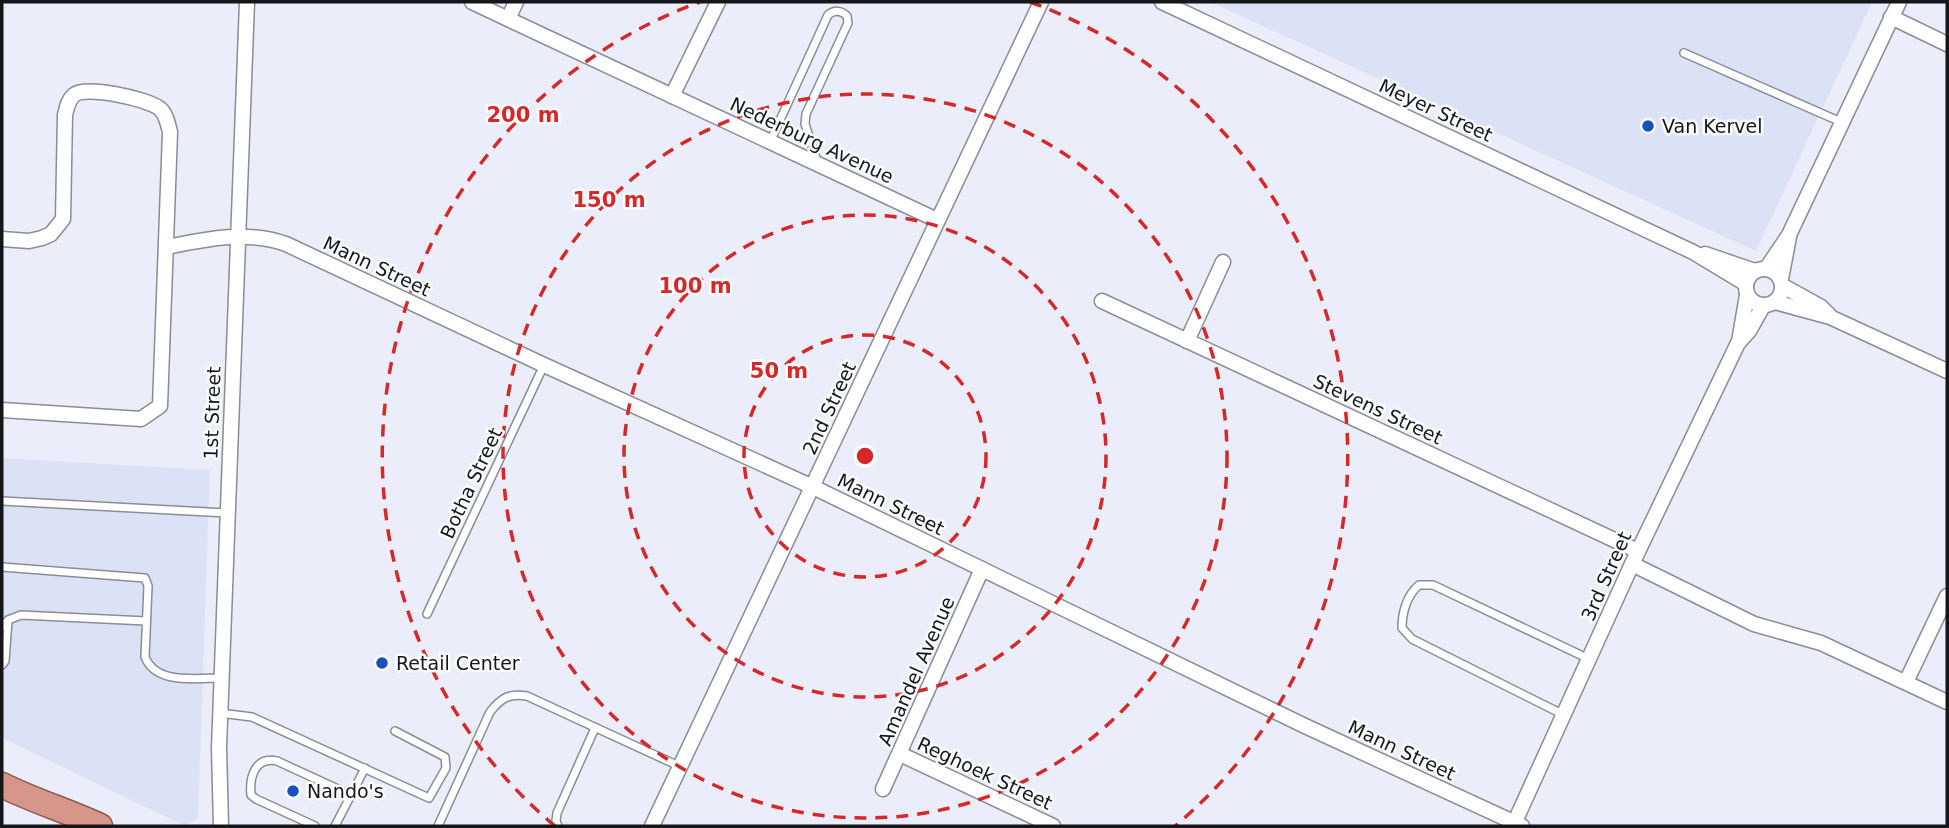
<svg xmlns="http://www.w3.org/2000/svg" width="1949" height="828" font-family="'DejaVu Sans',sans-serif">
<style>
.built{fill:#dce2f5}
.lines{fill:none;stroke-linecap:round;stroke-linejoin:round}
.service-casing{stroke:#898d97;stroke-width:10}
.minor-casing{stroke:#898d97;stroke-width:17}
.trunk-casing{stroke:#8d5850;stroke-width:27}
.service{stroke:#fff;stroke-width:7}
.minor{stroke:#fff;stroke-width:14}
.trunk{stroke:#d7968a;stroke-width:24}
.ring{fill:none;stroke:#d62828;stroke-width:3.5;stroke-dasharray:12 9}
.poi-dot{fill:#1950bc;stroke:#fbfcfe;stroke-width:2.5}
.labels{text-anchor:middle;stroke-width:5;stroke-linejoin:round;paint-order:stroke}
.street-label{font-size:19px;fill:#15161a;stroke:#fbfcfe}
.poi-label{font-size:19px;fill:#15161a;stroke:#fbfcfe;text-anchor:start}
.centre{fill:#d62828;stroke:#fbfcfe;stroke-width:3.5}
.ring-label{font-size:21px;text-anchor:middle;font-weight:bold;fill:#d62828;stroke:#fbfcfe;stroke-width:5;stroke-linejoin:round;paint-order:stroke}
</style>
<rect width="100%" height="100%" fill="#ebeefa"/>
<g class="built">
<polygon points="1210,2 1872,2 1756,251"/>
<polygon points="2,458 210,470 198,818 185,826 2,738"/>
</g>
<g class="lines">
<defs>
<g id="service">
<polyline points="1684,53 1841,122"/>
<path d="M 770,142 L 828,15 C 835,9 842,11 847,16 L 848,23 L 806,114 L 805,124 L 817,161"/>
<polyline points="2,501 227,513"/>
<path d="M 2,567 L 145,578 L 148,586 L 145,657 C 156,685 196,678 222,678"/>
<polyline points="427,614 544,365"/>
<polyline points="2,627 8,620 21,615 146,621"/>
<polyline points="2,665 5,661 8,621"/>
<polyline points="220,713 252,717 429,798 446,768 445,757 395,731"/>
<path d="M 1564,715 L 1412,639 L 1402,628 C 1402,612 1407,595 1419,585 L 1433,585 L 1589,659"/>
<path d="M 315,826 L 256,799 L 251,795 C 249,776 256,756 277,761 L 351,795"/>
<polyline points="335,826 365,768"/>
<path d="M 438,826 L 490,712 C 501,698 509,693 527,696 L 681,767"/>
<polyline points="558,826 556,821 557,813 595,728"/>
</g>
<g id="minor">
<polyline points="472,2 508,19"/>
<polyline points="516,2 508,19 937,220"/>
<polyline points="1162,2 1693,252 1746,284"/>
<polyline points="1891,17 1947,44"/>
<polyline points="672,96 718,2"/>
<path d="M 2,239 L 29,241 L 42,238 L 51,234 L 63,219 L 65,115 C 67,107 68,100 74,95 C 86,85 147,99 159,108 C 166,113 168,124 170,132 L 160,406 L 141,419 L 2,410"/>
<path d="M 167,247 C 206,239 247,230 286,244 L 544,365 L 813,487 L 1305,726 L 1522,826"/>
<polyline points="1705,254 1755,271"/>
<circle cx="1764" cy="287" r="18"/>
<polyline points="1766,269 1789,235 1899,2"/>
<polyline points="1781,279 1789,237"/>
<polyline points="1783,286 1821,307 1830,316"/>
<polyline points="1102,301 1638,551"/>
<polyline points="1775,302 1830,317 1947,371"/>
<polyline points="1187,341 1223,262"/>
<polyline points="1739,342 1747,295"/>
<polyline points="1632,564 1754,624 1821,643 1947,702"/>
<polyline points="1906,682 1947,596"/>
<polyline points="900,754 1053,826"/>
<polyline points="883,789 982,569"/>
<polyline points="221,826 219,748 247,2"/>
<polyline points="652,826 1041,2"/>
<polyline points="1513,826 1632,564 1738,343 1749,331 1763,306"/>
</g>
<path id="trunk" d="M 2,785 C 34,801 68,811 100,826"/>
</defs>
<use href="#service" class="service-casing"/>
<use href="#minor" class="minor-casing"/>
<use href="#trunk" class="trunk-casing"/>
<use href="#service" class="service"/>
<use href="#minor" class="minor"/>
<use href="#trunk" class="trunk"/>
</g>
<g class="ring">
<circle cx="865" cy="456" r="121"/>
<circle cx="865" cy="456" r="241"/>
<circle cx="865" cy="456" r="362"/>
<path d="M555 826A483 483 0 0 1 700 2M1030 2A483 483 0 0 1 1175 826"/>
</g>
<g class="poi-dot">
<circle cx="1648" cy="126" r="7"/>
<circle cx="382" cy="663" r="7"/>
<circle cx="293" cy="791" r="7"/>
</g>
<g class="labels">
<g class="street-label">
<text transform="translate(1436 110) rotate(25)" y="7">Meyer Street</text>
<text transform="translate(812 140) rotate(25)" y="7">Nederburg Avenue</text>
<text transform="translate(377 266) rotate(25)" y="7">Mann Street</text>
<text transform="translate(829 408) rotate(-65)" y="7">2nd Street</text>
<text transform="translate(1378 409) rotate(25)" y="7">Stevens Street</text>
<text transform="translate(212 413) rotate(-88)" y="7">1st Street</text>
<text transform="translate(471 483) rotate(-65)" y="7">Botha Street</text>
<text transform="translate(891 504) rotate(26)" y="7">Mann Street</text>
<text transform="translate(1606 576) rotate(-66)" y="7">3rd Street</text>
<text transform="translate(916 671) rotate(-66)" y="7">Amandel Avenue</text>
<text transform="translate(1402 750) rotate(25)" y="7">Mann Street</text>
<text transform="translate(985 773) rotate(25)" y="7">Reghoek Street</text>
</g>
<g class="poi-label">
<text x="1662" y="133">Van Kervel</text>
<text x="396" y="670">Retail Center</text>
<text x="307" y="798">Nando's</text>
</g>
</g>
<circle cx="865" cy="456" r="10" class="centre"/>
<g class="ring-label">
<text x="523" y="122">200 m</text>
<text x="609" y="207">150 m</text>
<text x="695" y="293">100 m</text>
<text x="779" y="378">50 m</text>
</g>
<rect width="1949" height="828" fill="none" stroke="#15161a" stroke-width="7"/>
</svg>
